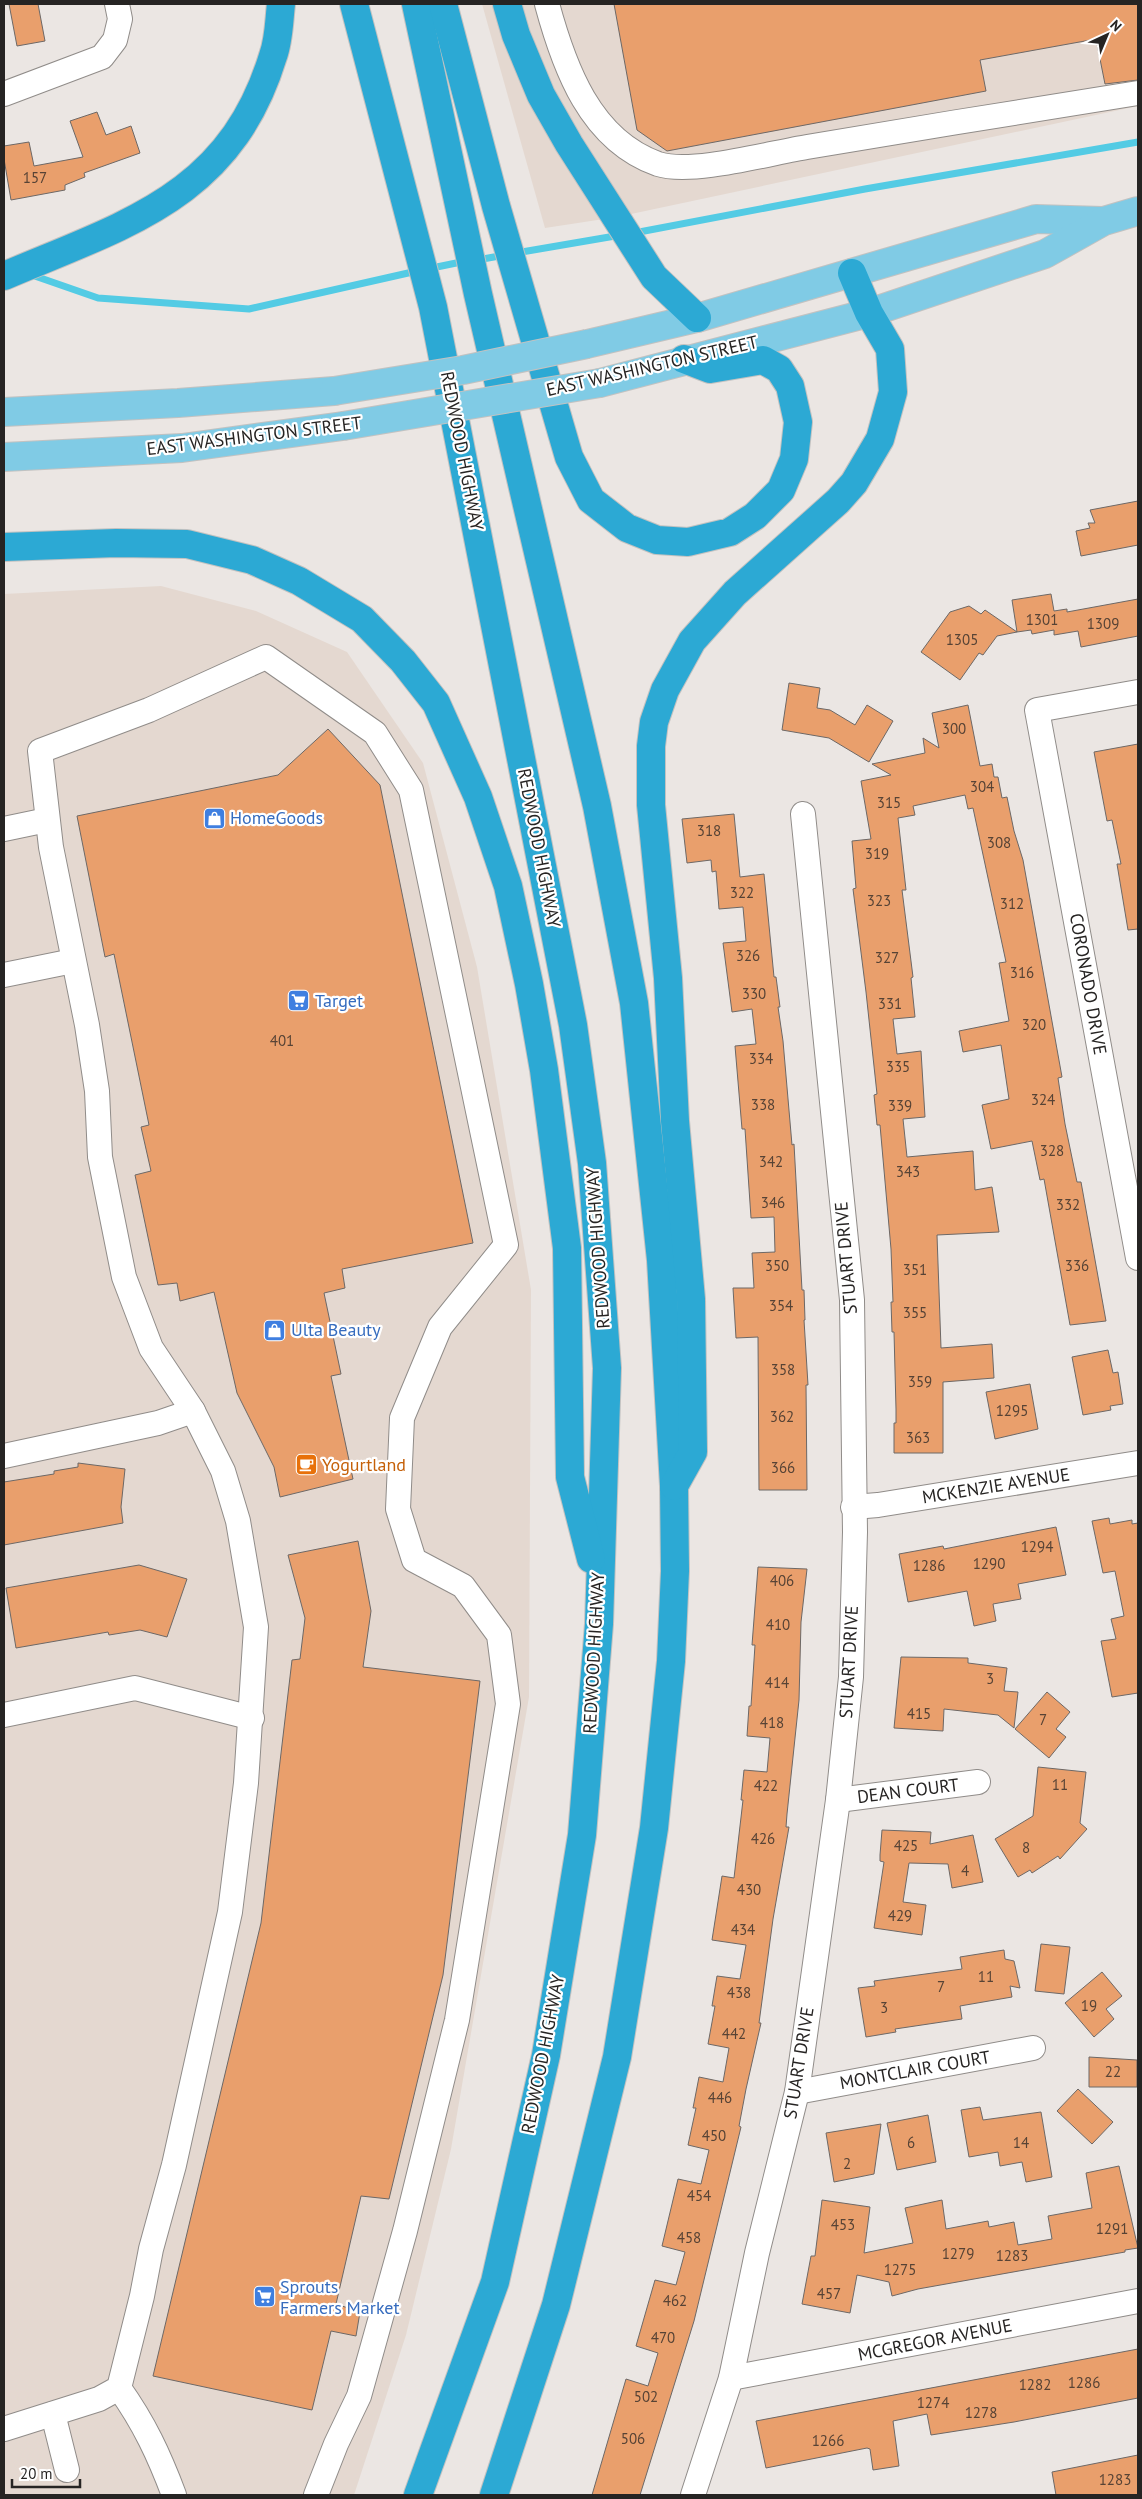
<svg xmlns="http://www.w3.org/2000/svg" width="1142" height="2499" font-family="'PT Sans',sans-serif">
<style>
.built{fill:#e4d8d0}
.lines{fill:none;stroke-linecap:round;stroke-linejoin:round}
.stream{stroke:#53cbe4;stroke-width:7}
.building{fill:#e99f6c;stroke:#6d6866}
.minor-casing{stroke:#908c89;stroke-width:26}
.major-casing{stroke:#c2c2c1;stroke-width:30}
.highway-casing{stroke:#c2c2c1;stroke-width:30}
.minor{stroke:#fff;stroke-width:24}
.major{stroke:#80cbe5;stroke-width:28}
.highway{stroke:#2ca9d4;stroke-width:28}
.major-bridge-casing{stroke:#c2c2c1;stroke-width:30;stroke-linecap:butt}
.major-bridge{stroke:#80cbe5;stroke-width:28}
.labels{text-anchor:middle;stroke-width:4.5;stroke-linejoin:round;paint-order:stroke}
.number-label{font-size:15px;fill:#574335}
.street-label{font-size:18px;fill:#262423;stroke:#fff}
.shop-label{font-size:18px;fill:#366cbe;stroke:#fff;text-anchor:start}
.food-label{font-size:18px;fill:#c56008;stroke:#fff;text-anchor:start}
</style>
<rect width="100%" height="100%" fill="#ebe6e3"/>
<g class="built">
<polygon points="482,4 1138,4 1138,106 617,217 545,228"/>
<polygon points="161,586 256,611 347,652 423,763 477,967 531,1290 529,1697 451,2149 406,2335 354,2495 4,2495 4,594"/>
</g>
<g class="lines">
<g class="stream">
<polyline points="634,233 865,189 1138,142"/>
<polyline points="516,253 621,235"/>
<polyline points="477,260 505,255"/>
<polyline points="427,269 466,261"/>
<polyline points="29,274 98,298 249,309 417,271"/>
</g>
</g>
<g class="building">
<polygon points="9,4 38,4 45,41 17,46"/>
<polygon points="614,4 1138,4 1138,80 1105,84 1096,39 980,60 986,91 667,151 637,130"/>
<polygon points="97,112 106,135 131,126 140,153 84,173 85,177 65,185 65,190 11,200 4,159 4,146 29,142 34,166 83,157 70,121"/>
<polygon points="1138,501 1138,545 1081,556 1076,531 1090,528 1088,523 1095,523 1090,510"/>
<polygon points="1051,594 1054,611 1067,609 1067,612 1138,599 1138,636 1081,647 1078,631 1054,635 1054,630 1032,634 1031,630 1017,632 1012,600"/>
<polygon points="969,606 981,614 985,610 1017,632 997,636 983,655 979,653 960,680 921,652 950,612"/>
<polygon points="789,683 820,688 817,708 830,710 855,725 867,705 893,721 869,762 829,738 782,730"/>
<polygon points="968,705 980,766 992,764 994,777 998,777 1002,798 1007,797 1014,831 1023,860 1062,1077 1058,1078 1065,1124 1077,1182 1081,1182 1106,1321 1070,1325 1044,1179 1040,1180 1032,1141 991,1149 982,1105 1009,1099 1001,1045 963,1052 959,1031 1009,1021 999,963 1006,962 973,808 968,809 965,795 913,806 915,815 898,818 906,890 902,890 913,977 911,978 915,1017 893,1019 897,1054 921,1051 925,1117 903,1119 907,1157 973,1151 975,1190 992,1187 999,1232 937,1235 941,1348 992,1344 994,1378 943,1382 943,1453 894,1453 894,1423 896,1423 896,1409 894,1332 892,1332 891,1302 893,1302 891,1249 880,1125 877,1125 874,1095 877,1094 866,992 853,889 856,888 852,841 871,839 861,781 891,775 872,764 925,753 923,738 939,748 932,713"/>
<polygon points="328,729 380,785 473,1243 342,1269 345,1288 324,1293 341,1374 331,1376 353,1479 280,1497 274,1467 237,1393 214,1292 180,1301 177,1283 158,1285 135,1175 151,1171 141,1127 149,1125 114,954 105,957 77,816 278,775"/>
<polygon points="1138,744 1138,929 1128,930 1117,864 1121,864 1112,820 1107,821 1094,752"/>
<polygon points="734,814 740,877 764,874 774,977 776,977 780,1007 778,1007 783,1041 792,1145 794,1144 802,1290 804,1290 805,1320 804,1320 808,1385 806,1385 807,1490 759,1490 758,1337 736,1338 733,1288 754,1288 752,1253 775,1252 774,1217 751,1218 745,1129 742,1129 735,1046 756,1044 752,1009 732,1012 723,943 746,941 743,907 719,909 716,871 712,872 711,860 687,863 682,819"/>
<polygon points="1108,1350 1113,1373 1118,1372 1123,1404 1110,1406 1111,1410 1083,1415 1072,1357"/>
<polygon points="1030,1384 1038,1429 995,1439 986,1392"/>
<polygon points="78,1463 125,1469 121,1507 123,1523 4,1545 4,1482 54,1474 54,1471 78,1467"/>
<polygon points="1109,1518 1110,1524 1132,1520 1132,1524 1138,1523 1138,1693 1112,1697 1101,1641 1116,1639 1111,1619 1124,1616 1115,1571 1103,1573 1092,1521"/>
<polygon points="1056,1527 1066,1575 1018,1584 1021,1599 993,1604 996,1621 974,1626 967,1591 908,1602 899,1554 943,1546 944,1549"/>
<polygon points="358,1541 371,1611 363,1667 480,1681 443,1975 389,2199 361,2196 336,2304 360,2312 356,2336 331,2331 312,2410 153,2376 261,1923 292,1660 300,1659 305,1618 288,1555"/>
<polygon points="139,1565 187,1579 167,1637 140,1630 109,1635 108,1632 16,1648 6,1588"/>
<polygon points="758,1567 807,1569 801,1622 799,1700 787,1814 786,1827 789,1827 773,1919 759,2023 761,2023 746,2089 739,2126 741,2127 694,2321 640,2495 592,2495 626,2379 648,2386 658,2353 636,2346 655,2280 676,2285 685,2252 662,2246 678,2179 701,2184 709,2150 688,2145 696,2108 693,2108 699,2077 723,2082 729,2048 708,2044 715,2006 712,2006 717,1976 740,1979 746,1945 712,1940 722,1876 734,1878 743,1800 741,1800 744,1770 767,1772 770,1738 747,1736 749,1706 751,1706 755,1645 752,1645"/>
<polygon points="901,1657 968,1658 968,1663 1007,1668 1004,1691 1018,1692 1014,1728 998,1715 944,1709 943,1731 894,1728"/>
<polygon points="1047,1692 1070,1712 1056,1729 1066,1737 1049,1758 1015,1729"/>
<polygon points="1038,1767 1086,1772 1080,1823 1087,1829 1060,1859 1058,1856 1032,1873 1030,1870 1018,1877 995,1839 1033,1816"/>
<polygon points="882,1830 931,1832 930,1844 973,1835 983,1882 952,1888 948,1864 909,1863 903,1902 926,1905 922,1935 874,1928 884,1862 880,1861 880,1855"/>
<polygon points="1041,1944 1070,1947 1064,1994 1035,1991"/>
<polygon points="1004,1950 1005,1959 1014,1961 1020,1988 1010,1986 1012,1997 960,2006 962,2019 895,2029 896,2032 866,2037 858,1988 875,1986 874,1981 962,1969 960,1957"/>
<polygon points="1102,1972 1122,1996 1106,2009 1114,2019 1094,2037 1065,2003"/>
<polygon points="1089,2057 1137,2060 1137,2087 1089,2087"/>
<polygon points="1078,2089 1113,2122 1092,2144 1057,2111"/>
<polygon points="980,2107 983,2120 1041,2112 1052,2177 1026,2182 1022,2162 1000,2166 998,2152 969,2157 961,2110"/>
<polygon points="928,2115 936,2162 897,2170 887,2123"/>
<polygon points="881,2124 874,2174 834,2182 826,2133"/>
<polygon points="1119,2166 1138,2248 1125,2250 1125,2252 918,2289 892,2296 889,2282 857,2275 850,2313 802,2304 811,2256 815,2256 822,2200 870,2207 864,2253 913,2243 905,2208 942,2200 946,2229 988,2221 989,2227 1014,2222 1018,2245 1052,2239 1048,2216 1092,2208 1086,2173"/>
<polygon points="1138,2349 1138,2398 1014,2422 931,2435 927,2414 893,2421 899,2466 873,2470 870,2449 867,2448 766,2468 756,2421"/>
<polygon points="1138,2455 1138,2495 1056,2495 1052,2472"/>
</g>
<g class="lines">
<defs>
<g id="minor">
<path d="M 547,4 C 564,67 590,140 658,164 C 692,175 770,153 807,147 C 917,128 1028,111 1138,93"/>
<polyline points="4,94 102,57 115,40 120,19 117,4"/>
<polyline points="1138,692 1037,710 1138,1258"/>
<polyline points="4,829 47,820"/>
<polyline points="4,975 73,961"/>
<polyline points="4,1456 158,1423 193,1411"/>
<polyline points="853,1507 878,1505 1138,1463"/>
<polyline points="4,1715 135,1688 252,1718"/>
<polyline points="838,1800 978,1782"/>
<polyline points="797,2092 1033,2048"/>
<polyline points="731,2378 1138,2301"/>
<path d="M 119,2388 C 144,2423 159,2455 174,2495"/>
<polyline points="53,2414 67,2470"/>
<polyline points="4,2429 99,2399 119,2388 142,2296 151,2249 174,2165 230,1912 246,1783 256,1627 238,1521 223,1471 193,1411 151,1348 124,1277 100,1157 97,1091 87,1025 51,847 40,751 149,710 266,657 375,733 411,790 506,1245 440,1327 402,1418 398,1509 414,1560 463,1586 499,1635 508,1704 457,2020 405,2231 359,2396 336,2444 316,2495"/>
<polyline points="693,2495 731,2378 757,2253 797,2092 838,1800 851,1677 855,1532 852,1300 803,814"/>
</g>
<g id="major">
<polyline points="587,344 697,318 1036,219 1103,221"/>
<polyline points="600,383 869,313 1045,254 1104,221 1138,211"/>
<polyline points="4,412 178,403 334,391"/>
<polyline points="4,457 182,448 343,426"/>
</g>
<g id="highway">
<polyline points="354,4 433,307 573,1025 592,1163 607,1368 599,1624 582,1835 546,2055 495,2282 418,2495"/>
<polyline points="416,4 478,294 597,806 634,1003 661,1260 674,1486 675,1571 671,1661 654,1828 617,2057 556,2305 494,2495"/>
<polyline points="443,4 496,206 569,457 591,500 627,528 657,540 688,542 730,532 755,516 781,490 794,459 798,422 790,386 779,369 763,360 710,369 684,359"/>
<polyline points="507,4 516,35 541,95 569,144 654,277 697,318"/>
<path d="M 4,276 C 126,224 230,197 273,56 C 279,40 279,21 281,4"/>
<polyline points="4,547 116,543 187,544 252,560 299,581 362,619 403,661 436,703 478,797 508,886 529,984 544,1070 567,1248 570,1477 591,1559"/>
<polyline points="674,1486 693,1452 691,1299 675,1121 668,978 651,805 651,746 654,722 665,690 692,641 735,593 838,501 854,483 880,439 893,392 890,349 869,313 852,273"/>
</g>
</defs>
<use href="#minor" class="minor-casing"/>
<use href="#major" class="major-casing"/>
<use href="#highway" class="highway-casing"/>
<use href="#minor" class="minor"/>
<use href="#major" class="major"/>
<use href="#highway" class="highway"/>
<defs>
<g id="major-bridge">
<polyline points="334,391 463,370 587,344"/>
<polyline points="343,426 600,383"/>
</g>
</defs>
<use href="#major-bridge" class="major-bridge-casing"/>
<use href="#major-bridge" class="major-bridge"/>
</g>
<defs>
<symbol id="shop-square" viewBox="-11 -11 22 22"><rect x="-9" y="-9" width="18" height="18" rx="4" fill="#3f7fe0" stroke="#fff"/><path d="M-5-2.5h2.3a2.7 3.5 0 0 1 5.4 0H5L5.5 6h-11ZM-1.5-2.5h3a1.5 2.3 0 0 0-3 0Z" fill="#fff"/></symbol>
<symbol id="supermarket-square" viewBox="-11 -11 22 22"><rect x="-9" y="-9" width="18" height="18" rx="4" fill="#3f7fe0" stroke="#fff"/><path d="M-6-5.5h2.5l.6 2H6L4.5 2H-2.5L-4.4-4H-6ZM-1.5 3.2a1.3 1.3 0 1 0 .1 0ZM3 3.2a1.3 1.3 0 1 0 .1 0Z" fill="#fff"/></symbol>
<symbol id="cafe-square" viewBox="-11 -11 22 22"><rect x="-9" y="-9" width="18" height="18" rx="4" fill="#e8710a" stroke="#fff"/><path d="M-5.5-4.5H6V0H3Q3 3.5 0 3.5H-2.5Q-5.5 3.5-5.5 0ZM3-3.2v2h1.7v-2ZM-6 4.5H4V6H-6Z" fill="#fff"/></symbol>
</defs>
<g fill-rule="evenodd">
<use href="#shop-square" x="202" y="806" width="25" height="25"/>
<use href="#supermarket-square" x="286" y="988" width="25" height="25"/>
<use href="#shop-square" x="262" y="1318" width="25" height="25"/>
<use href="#cafe-square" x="294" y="1452" width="25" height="25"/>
<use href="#supermarket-square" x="252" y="2284" width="25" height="25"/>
</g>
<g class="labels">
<g class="number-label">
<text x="35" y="183">157</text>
<text x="1042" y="625">1301</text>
<text x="1103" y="629">1309</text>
<text x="962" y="645">1305</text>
<text x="954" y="734">300</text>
<text x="982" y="792">304</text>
<text x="889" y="808">315</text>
<text x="709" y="836">318</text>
<text x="999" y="848">308</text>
<text x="877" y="859">319</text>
<text x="742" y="898">322</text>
<text x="879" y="906">323</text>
<text x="1012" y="909">312</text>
<text x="748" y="961">326</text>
<text x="887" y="963">327</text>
<text x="1022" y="978">316</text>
<text x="754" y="999">330</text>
<text x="890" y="1009">331</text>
<text x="1034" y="1030">320</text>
<text x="282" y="1046">401</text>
<text x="761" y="1064">334</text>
<text x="898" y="1072">335</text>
<text x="1043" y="1105">324</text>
<text x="763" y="1110">338</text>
<text x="900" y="1111">339</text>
<text x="1052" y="1156">328</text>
<text x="771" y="1167">342</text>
<text x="908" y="1177">343</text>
<text x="773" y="1208">346</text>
<text x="1068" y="1210">332</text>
<text x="777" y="1271">350</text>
<text x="1077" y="1271">336</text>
<text x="915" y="1275">351</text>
<text x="781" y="1311">354</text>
<text x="915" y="1318">355</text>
<text x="783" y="1375">358</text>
<text x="920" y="1387">359</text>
<text x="1012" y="1416">1295</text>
<text x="782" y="1422">362</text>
<text x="918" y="1443">363</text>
<text x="783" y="1473">366</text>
<text x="1037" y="1552">1294</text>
<text x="989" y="1569">1290</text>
<text x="929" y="1571">1286</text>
<text x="782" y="1586">406</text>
<text x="778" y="1630">410</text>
<text x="990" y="1684">3</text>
<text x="777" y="1688">414</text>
<text x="919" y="1719">415</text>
<text x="1043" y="1725">7</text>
<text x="772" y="1728">418</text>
<text x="1060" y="1790">11</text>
<text x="766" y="1791">422</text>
<text x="763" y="1844">426</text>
<text x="906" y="1851">425</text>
<text x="1026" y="1853">8</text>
<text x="965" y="1876">4</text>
<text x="749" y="1895">430</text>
<text x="900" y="1921">429</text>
<text x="743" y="1935">434</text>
<text x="986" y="1982">11</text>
<text x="941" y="1992">7</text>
<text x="739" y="1998">438</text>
<text x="1089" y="2011">19</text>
<text x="884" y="2013">3</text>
<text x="734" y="2039">442</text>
<text x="1113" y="2077">22</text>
<text x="720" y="2103">446</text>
<text x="714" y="2141">450</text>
<text x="911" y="2148">6</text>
<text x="1021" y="2148">14</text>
<text x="847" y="2169">2</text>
<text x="699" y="2201">454</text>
<text x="843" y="2230">453</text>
<text x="1112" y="2234">1291</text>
<text x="689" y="2243">458</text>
<text x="958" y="2259">1279</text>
<text x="1012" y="2261">1283</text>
<text x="900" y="2275">1275</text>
<text x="829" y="2299">457</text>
<text x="675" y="2306">462</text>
<text x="663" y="2343">470</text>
<text x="1084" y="2388">1286</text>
<text x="1035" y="2390">1282</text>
<text x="646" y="2402">502</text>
<text x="933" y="2408">1274</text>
<text x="981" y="2418">1278</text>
<text x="633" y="2444">506</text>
<text x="828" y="2446">1266</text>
<text x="1115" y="2485">1283</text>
</g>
<g class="street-label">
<text transform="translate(652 366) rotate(-13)" y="6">EAST WASHINGTON STREET</text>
<text transform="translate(254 436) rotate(-7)" y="6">EAST WASHINGTON STREET</text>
<text transform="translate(462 451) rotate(79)" y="6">REDWOOD HIGHWAY</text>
<text transform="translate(539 848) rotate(79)" y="6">REDWOOD HIGHWAY</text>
<text transform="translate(1088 984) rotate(80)" y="6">CORONADO DRIVE</text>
<text transform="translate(598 1248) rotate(-94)" y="6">REDWOOD HIGHWAY</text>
<text transform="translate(846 1258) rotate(-95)" y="6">STUART DRIVE</text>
<text transform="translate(996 1486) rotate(-9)" y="6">MCKENZIE AVENUE</text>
<text transform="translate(594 1653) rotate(-87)" y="6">REDWOOD HIGHWAY</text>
<text transform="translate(849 1662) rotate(-87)" y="6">STUART DRIVE</text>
<text transform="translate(908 1791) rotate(-7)" y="6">DEAN COURT</text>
<text transform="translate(543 2054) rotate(-79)" y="6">REDWOOD HIGHWAY</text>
<text transform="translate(799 2063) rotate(-81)" y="6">STUART DRIVE</text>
<text transform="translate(915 2070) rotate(-10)" y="6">MONTCLAIR COURT</text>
<text transform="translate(935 2340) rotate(-11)" y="6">MCGREGOR AVENUE</text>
</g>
<g class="shop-label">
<text x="230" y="824">HomeGoods</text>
<text x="315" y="1007">Target</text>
<text x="291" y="1336">Ulta Beauty</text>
<text x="280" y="2293">Sprouts<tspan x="280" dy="21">Farmers Market</tspan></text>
</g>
<g class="food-label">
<text x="322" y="1471">Yogurtland</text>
</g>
</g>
<rect width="1142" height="2499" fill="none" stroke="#262423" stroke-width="10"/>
<g transform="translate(1107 35) rotate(44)" stroke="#ffffff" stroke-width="4" paint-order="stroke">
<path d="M0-4L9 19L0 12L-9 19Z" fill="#262423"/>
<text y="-8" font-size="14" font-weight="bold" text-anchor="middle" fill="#262423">N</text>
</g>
<path d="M12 2479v8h68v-8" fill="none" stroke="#262423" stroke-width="2.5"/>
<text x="20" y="2479" font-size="15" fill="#262423" stroke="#ffffff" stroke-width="4" paint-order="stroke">20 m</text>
</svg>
